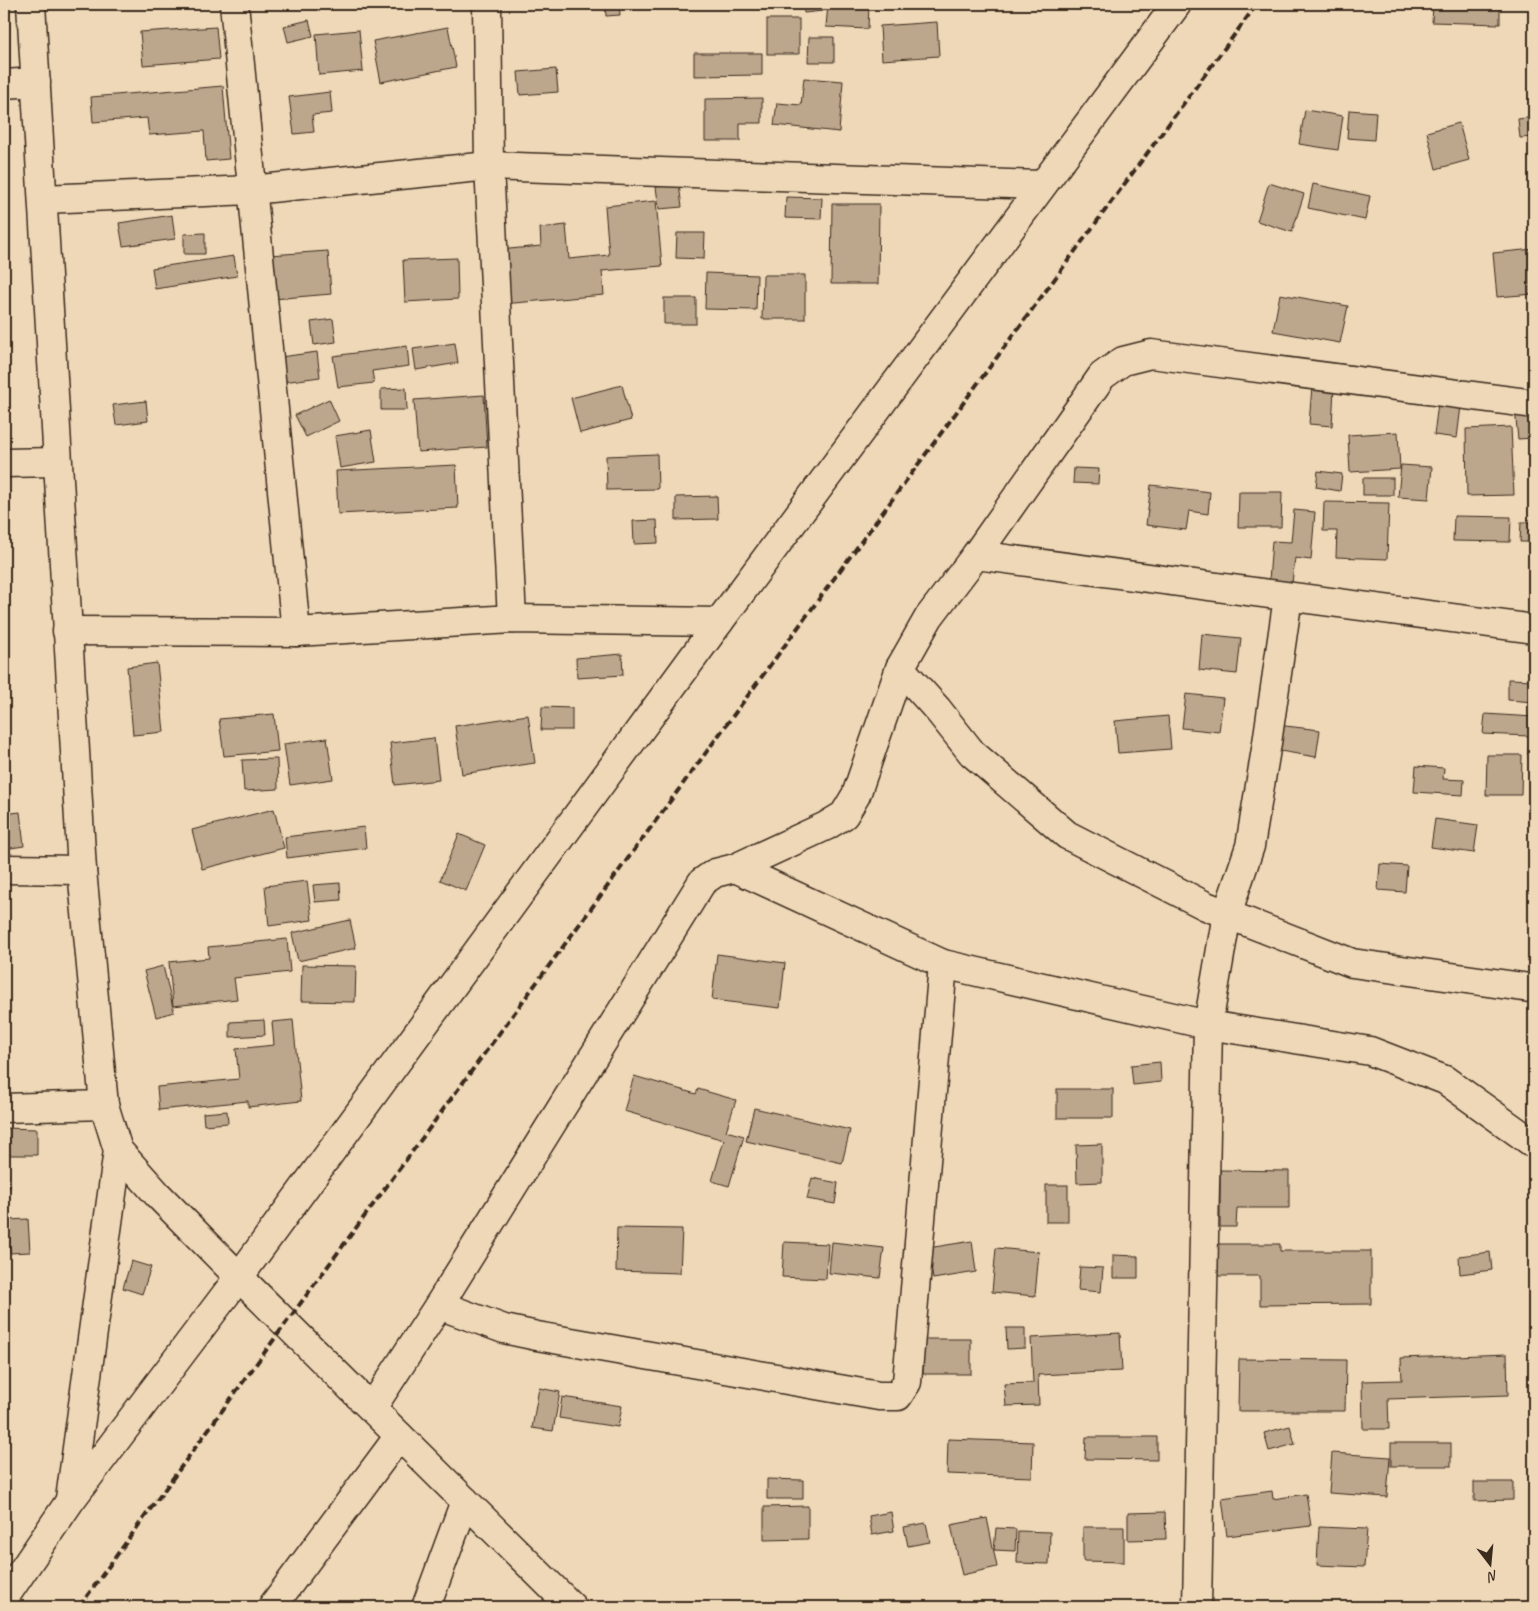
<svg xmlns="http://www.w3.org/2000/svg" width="1538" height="1611" font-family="Caveat,sans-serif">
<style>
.building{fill:#bca78c;stroke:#3b2a1e}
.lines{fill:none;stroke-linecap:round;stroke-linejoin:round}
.minor-casing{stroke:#3b2a1e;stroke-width:31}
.major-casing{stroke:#3b2a1e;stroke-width:31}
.minor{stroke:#eed8b7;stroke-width:28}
.major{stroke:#eed8b7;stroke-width:28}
.rail{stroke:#3b2a1e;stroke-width:4;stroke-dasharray:8 4;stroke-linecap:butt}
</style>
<rect width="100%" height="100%" fill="#eed8b7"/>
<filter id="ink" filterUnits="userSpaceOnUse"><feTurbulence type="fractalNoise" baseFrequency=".02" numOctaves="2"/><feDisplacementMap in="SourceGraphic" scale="10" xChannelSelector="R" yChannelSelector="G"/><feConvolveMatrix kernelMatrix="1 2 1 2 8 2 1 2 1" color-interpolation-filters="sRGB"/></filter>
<g filter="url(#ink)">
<g class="building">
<polygon points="605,4 619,4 620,15 606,16"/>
<polygon points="803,4 822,4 823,11 804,13"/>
<polygon points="828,4 869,4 868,29 826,27"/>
<polygon points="1433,4 1500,4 1500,24 1432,22"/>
<rect x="767" y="19" width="32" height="35"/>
<polygon points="309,20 313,36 288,42 284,26"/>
<polygon points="937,22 939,56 882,60 880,26"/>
<polygon points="216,27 219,59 143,65 140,32"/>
<polygon points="448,27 456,67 381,82 373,41"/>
<polygon points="359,30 363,71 319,75 316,34"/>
<polygon points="809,37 834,37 834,62 808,62"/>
<polygon points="694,53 762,53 762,75 694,76"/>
<polygon points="556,69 558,92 520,95 518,72"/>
<polygon points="804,78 843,81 839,132 774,125 777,103 801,105"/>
<polygon points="223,86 229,159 206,161 204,131 149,135 147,118 93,122 91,97"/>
<polygon points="330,92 332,113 312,115 314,132 294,134 289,97"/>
<polygon points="762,98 762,123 740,123 740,141 705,141 705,99"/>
<polygon points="1305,110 1343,116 1338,150 1299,144"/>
<polygon points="1349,110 1376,112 1374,140 1347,138"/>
<polygon points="1534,117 1534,137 1520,138 1518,119"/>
<polygon points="1459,123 1469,160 1436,169 1427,132"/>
<polygon points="1269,183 1304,194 1292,232 1257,221"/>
<polygon points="1313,184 1370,196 1365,220 1308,208"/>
<polygon points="679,185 682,207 659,209 656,187"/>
<polygon points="786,197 822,198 821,219 785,218"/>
<polygon points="656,201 662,266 602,271 604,295 503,304 499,250 541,246 540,228 566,225 569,259 609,255 605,206"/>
<polygon points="832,204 879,204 878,284 831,284"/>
<polygon points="172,215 175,239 123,246 119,223"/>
<polygon points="205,233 205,254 184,254 184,234"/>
<polygon points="677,233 705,233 704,259 676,258"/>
<polygon points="1534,249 1534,294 1497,297 1493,253"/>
<polygon points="328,251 331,294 273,299 270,255"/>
<polygon points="234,256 237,276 155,289 152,268"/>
<polygon points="457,258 458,299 405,302 403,260"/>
<polygon points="706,273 757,275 756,310 705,309"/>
<polygon points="763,275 805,275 805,319 762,319"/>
<polygon points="1280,294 1348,306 1340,343 1273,331"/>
<rect x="664" y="298" width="32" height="26"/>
<polygon points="333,319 336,342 314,345 311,322"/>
<polygon points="455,343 458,363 416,370 413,349"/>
<polygon points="407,346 409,366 372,371 374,383 338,387 333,356"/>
<polygon points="317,352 320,377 276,383 273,358"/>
<polygon points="622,385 631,420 580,433 571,398"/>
<polygon points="1312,386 1334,388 1332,426 1309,424"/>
<polygon points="406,388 407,410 381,410 381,389"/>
<polygon points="484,395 487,447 418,452 414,400"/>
<polygon points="329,399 339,421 306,437 295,415"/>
<polygon points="146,401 148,421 116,425 113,405"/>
<polygon points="1438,403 1461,406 1457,438 1434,435"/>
<polygon points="1534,407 1534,438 1518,439 1515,409"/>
<polygon points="1511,427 1514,495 1467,496 1466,429"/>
<polygon points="371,430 376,462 340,468 335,436"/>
<polygon points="1398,432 1400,469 1350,472 1348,435"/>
<polygon points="657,454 658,489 607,490 606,456"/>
<polygon points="456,465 458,508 338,514 336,471"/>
<polygon points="1401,465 1432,467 1429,499 1398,497"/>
<polygon points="1074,468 1099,469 1098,484 1073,483"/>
<polygon points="1318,471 1342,474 1340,491 1316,487"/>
<rect x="1363" y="478" width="30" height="17"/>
<polygon points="1151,485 1210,492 1208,514 1189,511 1186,530 1146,525"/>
<polygon points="1239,492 1282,492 1281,527 1238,527"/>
<polygon points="717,496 718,519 676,520 676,497"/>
<polygon points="1324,502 1389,503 1387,559 1336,557 1337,531 1323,531"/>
<polygon points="1294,510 1315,512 1311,560 1295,558 1292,583 1269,581 1272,541 1291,542"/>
<polygon points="1454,516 1511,517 1510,542 1453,541"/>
<polygon points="657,520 658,543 634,544 633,521"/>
<polygon points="1521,522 1534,522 1534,542 1520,542"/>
<polygon points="1202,634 1241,638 1237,674 1199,670"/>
<polygon points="622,654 623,675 577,678 576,658"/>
<polygon points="157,663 164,732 133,735 127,667"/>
<polygon points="1508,679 1534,680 1534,702 1508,700"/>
<polygon points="1186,694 1223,698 1219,732 1182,728"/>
<polygon points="542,707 572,708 572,730 541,730"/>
<polygon points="274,714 278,751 224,756 219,719"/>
<polygon points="1485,714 1534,717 1534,755 1528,755 1529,736 1483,734"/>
<polygon points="528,715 535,763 462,774 455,726"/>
<polygon points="1168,716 1171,749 1118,753 1115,721"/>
<polygon points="1277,725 1320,730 1316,757 1274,750"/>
<polygon points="327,738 333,779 290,785 284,744"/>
<polygon points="434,738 439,780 395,785 390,743"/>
<polygon points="1487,755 1522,755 1521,795 1486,795"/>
<polygon points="277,759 278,789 244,791 242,760"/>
<polygon points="1416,766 1444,768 1443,779 1464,780 1463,795 1414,792"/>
<polygon points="274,809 284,848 202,869 192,830"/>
<polygon points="20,812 24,846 4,849 4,814"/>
<polygon points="1435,819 1478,825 1474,853 1431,847"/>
<polygon points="364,827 366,848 287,858 285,837"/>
<polygon points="459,834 485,845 466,891 440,880"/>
<polygon points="1380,864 1407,866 1405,892 1378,890"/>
<polygon points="307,881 312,920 269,926 265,886"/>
<polygon points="340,883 341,900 315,902 313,885"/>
<polygon points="350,920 356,948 298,961 292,933"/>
<polygon points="287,939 290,972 234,978 237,999 173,1006 169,962 209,958 208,947"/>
<polygon points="717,954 785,963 780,1008 712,1000"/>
<polygon points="302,965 356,966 355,1002 301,1001"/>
<polygon points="163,966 174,1012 156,1017 144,971"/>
<polygon points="264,1020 265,1035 230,1037 230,1022"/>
<polygon points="293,1020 301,1101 248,1107 248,1101 159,1110 157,1087 239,1079 236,1049 274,1045 272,1022"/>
<polygon points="1160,1062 1161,1082 1133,1085 1131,1065"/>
<polygon points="634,1076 696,1094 698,1089 736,1100 726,1131 744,1136 729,1186 712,1181 724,1140 624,1111"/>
<rect x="1057" y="1089" width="56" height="29"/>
<polygon points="754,1108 850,1130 842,1163 746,1141"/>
<polygon points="227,1111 228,1123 204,1125 203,1113"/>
<polygon points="4,1128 37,1129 37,1155 4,1155"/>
<polygon points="1102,1144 1102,1182 1077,1183 1076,1145"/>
<polygon points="4,1168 7,1168 10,1188 4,1189"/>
<polygon points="1220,1170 1289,1171 1289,1208 1237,1208 1236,1227 1220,1227"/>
<polygon points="812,1178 838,1183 835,1204 807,1199"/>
<rect x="1046" y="1185" width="22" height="37"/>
<polygon points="28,1219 30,1252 10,1253 8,1220"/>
<polygon points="617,1228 682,1229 680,1273 616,1271"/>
<polygon points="972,1241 976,1272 933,1279 928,1248"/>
<polygon points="784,1242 828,1244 826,1279 782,1277"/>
<polygon points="832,1242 884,1248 880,1278 829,1273"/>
<polygon points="1214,1244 1280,1244 1280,1251 1371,1251 1371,1304 1260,1305 1260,1276 1214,1276"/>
<polygon points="996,1248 1039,1252 1035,1296 992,1292"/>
<polygon points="1490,1252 1492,1270 1460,1274 1459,1256"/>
<polygon points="1113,1255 1138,1256 1138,1278 1113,1278"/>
<polygon points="131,1261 151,1267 142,1294 123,1288"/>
<polygon points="1080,1267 1103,1268 1101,1292 1078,1290"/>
<polygon points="1006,1328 1025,1328 1025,1348 1007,1349"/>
<polygon points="1120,1333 1122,1371 1038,1375 1039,1405 1006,1406 1004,1384 1033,1383 1031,1338"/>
<polygon points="924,1339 971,1339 971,1374 923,1374"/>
<polygon points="1507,1354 1508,1395 1388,1399 1389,1429 1363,1429 1362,1381 1402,1380 1401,1358"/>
<polygon points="1239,1359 1346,1360 1345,1411 1238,1411"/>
<polygon points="539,1388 560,1392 553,1431 532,1428"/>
<polygon points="562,1397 622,1406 618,1427 559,1418"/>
<polygon points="1290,1426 1295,1444 1269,1451 1264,1433"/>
<polygon points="1086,1437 1157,1437 1157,1460 1085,1459"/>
<polygon points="948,1439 1033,1442 1032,1477 947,1474"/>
<rect x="1391" y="1443" width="60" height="23"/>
<polygon points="1332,1453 1390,1457 1387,1497 1329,1493"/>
<polygon points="767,1479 803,1480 803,1499 767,1499"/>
<polygon points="1474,1482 1513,1482 1513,1500 1474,1501"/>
<polygon points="1272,1491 1273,1499 1306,1494 1311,1526 1227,1536 1222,1498"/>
<polygon points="808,1506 808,1539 764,1540 764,1507"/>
<polygon points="891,1512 894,1531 872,1535 869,1516"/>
<polygon points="1165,1512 1166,1539 1128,1540 1128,1513"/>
<polygon points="987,1518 997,1567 962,1575 951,1525"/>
<polygon points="926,1523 930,1542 908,1546 904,1527"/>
<polygon points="1083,1527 1124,1527 1124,1562 1083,1561"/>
<polygon points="1319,1527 1367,1529 1364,1567 1317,1565"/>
<polygon points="996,1528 1016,1529 1015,1551 994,1550"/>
<polygon points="1018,1531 1050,1532 1049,1564 1017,1563"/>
</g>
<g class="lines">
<defs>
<g id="minor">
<polyline points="234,4 296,632"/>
<polyline points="487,4 489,166 512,619"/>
<polyline points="4,84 36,82"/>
<polyline points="43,199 251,190 489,166 1041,185"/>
<polyline points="1534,404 1151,354 1123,361 1102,376 976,555 929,617 900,668 938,710 972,753 1067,835 1206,906 1352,963 1530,988 1534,987"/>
<polyline points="4,463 57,462"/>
<polyline points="976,555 1534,629"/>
<polyline points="67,631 296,632 512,619 719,622"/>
<polyline points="735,868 943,964 1208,1025 1370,1051 1445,1080 1534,1144"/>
<polyline points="4,869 82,870"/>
<polyline points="4,1108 104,1105"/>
<polyline points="439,1305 504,1329 537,1336 879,1396 898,1396 907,1382 943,964"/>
<polyline points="372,1408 439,1305 702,882 715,873 735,868 826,826 844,815 856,795 900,668"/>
<polyline points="70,1499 118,1150"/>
<polyline points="4,1598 70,1501 239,1277 719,622 1177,4"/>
<polyline points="272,1607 399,1436"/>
<polyline points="426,1607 465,1501"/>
<polyline points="1197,1607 1208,1025 1227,914 1250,846 1267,743 1288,597"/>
</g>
<polyline id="major" points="31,4 82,870 104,1105 118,1150 158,1195 239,1277 572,1607"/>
</defs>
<use href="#minor" class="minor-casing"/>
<use href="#major" class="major-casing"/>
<use href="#minor" class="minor"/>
<use href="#major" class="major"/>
<polyline class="rail" points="79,1607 286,1323 1257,4"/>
</g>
</g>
<rect width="1538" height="1611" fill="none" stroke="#eed8b7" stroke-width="20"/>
<rect x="10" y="10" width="1518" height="1591" fill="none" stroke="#3b2a1e" stroke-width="2" filter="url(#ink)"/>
<g transform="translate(1490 1564) rotate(164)" stroke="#eed8b7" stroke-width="4" paint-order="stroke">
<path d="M0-4L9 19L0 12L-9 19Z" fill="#3b2a1e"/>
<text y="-8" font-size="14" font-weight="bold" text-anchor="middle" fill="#3b2a1e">N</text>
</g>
</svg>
